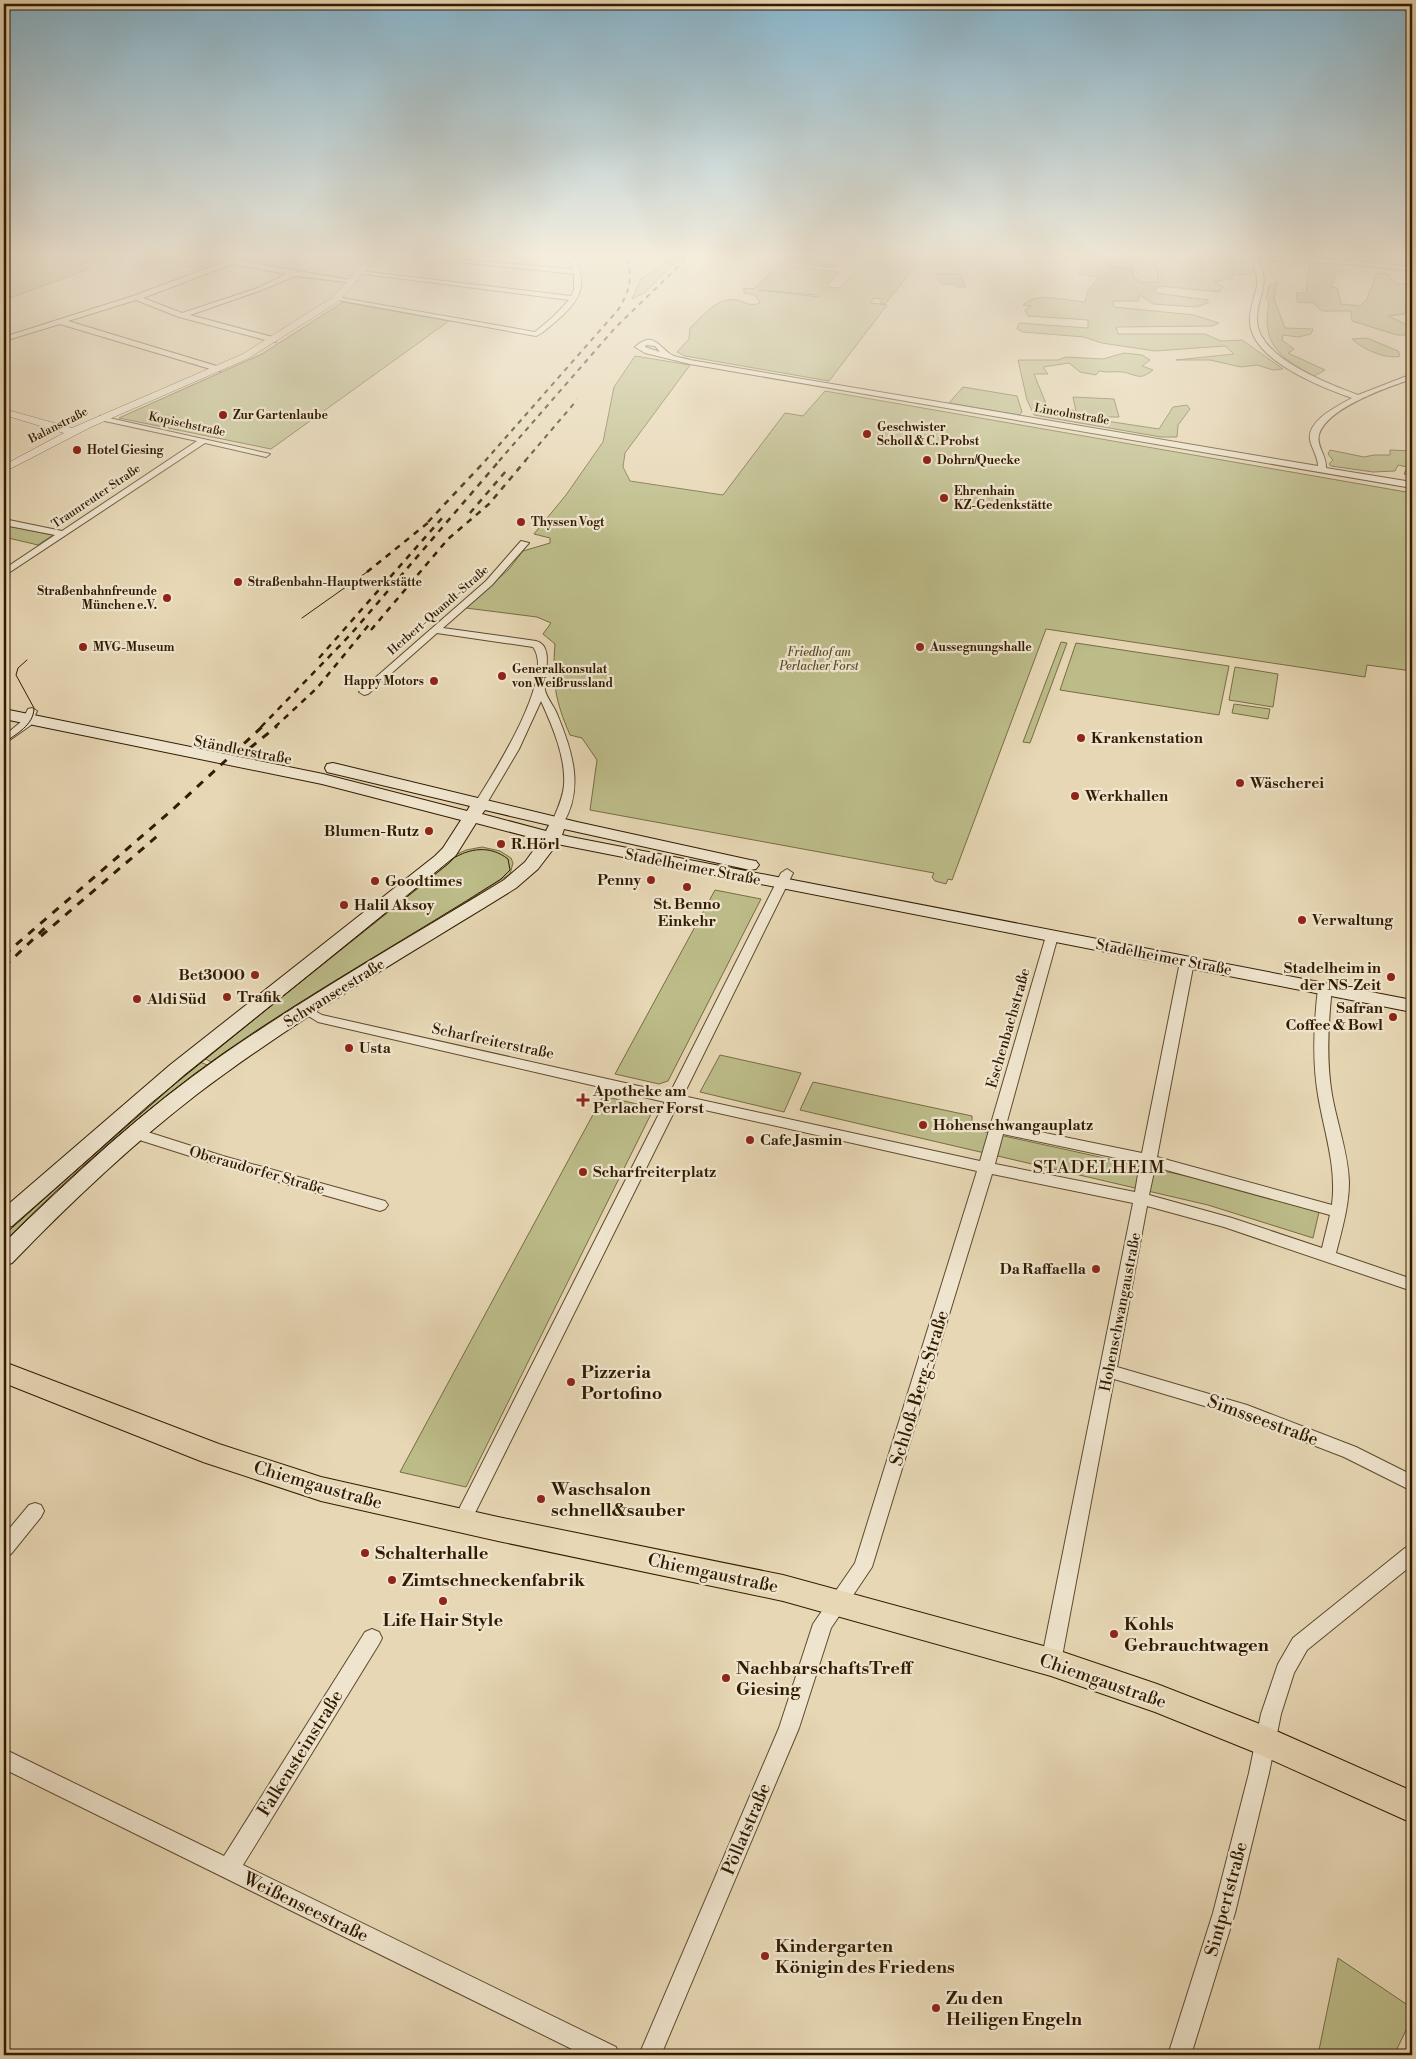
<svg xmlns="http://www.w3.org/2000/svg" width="1416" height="2059" font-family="'Libre Bodoni',serif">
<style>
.green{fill:#bcbc89;stroke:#776c44}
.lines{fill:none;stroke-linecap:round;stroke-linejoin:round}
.minor-casing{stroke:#5f4a2d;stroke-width:2}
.tertiary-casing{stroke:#5f4a2d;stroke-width:1}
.secondary-casing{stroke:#321b00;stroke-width:2}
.primary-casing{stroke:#321b00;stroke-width:2}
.minor{fill:#efe5ce;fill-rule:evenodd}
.tertiary{fill:#efe5ce;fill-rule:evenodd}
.secondary{fill:#efe5ce;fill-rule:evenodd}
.primary{fill:#e7d7b4;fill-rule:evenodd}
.tram{stroke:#321b00;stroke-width:1}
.rail-far2{stroke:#321b00;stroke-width:2;stroke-dasharray:5 5;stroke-linecap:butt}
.rail-far1{stroke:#321b00;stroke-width:2.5;stroke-dasharray:6 6;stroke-linecap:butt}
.rail{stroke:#321b00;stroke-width:3;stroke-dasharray:8 8;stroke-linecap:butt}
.poi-dot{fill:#8f2418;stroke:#efe5ce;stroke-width:2}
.labels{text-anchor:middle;stroke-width:4.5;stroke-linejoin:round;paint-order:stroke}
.far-street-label{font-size:12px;fill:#321b00;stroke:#efe5ce}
.far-poi-label{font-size:12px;font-weight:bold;fill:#321b00;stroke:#efe5ce;text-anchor:start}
.far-park-label{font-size:12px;font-style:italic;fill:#5b4b29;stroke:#efe5ce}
.poi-label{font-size:15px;font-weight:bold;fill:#321b00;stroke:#efe5ce;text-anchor:start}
.street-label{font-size:15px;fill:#321b00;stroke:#efe5ce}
.quarter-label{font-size:18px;letter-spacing:1px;fill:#321b00;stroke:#efe5ce}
.near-poi-label{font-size:18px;font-weight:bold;fill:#321b00;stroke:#efe5ce;text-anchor:start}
.near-street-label{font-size:18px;fill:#321b00;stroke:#efe5ce}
</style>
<rect width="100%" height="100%" fill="#e7d7b4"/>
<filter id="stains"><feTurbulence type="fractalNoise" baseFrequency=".004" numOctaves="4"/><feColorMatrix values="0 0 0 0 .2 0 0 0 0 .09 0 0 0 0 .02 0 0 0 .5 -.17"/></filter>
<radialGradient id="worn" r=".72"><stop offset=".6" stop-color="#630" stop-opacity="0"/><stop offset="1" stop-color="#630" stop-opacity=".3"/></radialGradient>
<g class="green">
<polygon points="4,253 118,253 80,265 90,269 4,300"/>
<polygon points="138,253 238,253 195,269"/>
<polygon points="678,253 685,253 644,293 632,299 641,279 671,260"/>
<path d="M 790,253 L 795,253 L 789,259 L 836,265 L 833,268 L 788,261 L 783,266 L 839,272 L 818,295 L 759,290 L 819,297 L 828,287 L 840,288 L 858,268 L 864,268 L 865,267 L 862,266 L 869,258 L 912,262 L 911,265 L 913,263 L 918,263 L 885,304 L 880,303 L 883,299 L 873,298 L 871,303 L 887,305 L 829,381 L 685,356 L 677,352 L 689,339 L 690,328 C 703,316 718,296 737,300 C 745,302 751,307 760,303 L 755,295 L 744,293 L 744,288 L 754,289 Z"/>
<path d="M 1089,257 L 1114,257 L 1117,259 L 1110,262 L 1111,266 L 1132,269 L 1134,278 L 1140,282 L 1157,282 L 1158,272 L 1150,259 L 1155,257 L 1192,260 L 1201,263 L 1203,268 L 1211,264 L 1209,260 C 1223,260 1244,257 1254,269 L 1250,274 L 1232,275 L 1233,278 L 1214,282 L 1223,287 L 1219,292 L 1160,286 L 1154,290 L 1156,293 L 1208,300 L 1208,303 L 1196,307 L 1153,304 L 1140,295 L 1138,301 L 1113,301 L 1114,307 L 1194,315 L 1219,323 L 1213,326 L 1116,327 L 1118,334 L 1205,334 L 1221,341 L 1242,340 L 1283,369 L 1273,370 L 1257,365 L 1241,367 L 1210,360 L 1176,360 L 1234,354 L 1225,346 L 1155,351 L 1102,343 L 1084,337 L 1023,332 L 1017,329 L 1019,323 L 1088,328 L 1088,320 L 1028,316 L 1025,310 L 1032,306 L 1023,305 C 1037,291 1066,301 1085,302 L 1088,290 L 1099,277 L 1078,274 Z"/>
<polygon points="1310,262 1344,265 1342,272 1336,271 1331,287 1337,288 1341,304 1360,306 1367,299 1377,273 1389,275 1391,280 1399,284 1412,284 1412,313 1388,316 1412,327 1412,343 1408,341 1411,335 1397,335 1352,321 1351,311 1322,311 1313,303 1298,302 1296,293 1306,293"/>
<polygon points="936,274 960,274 966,287 957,287 955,284 941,284"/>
<path d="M 1277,282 L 1274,299 L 1285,328 L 1313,329 L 1311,334 L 1298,337 L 1283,335 L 1282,340 L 1294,349 L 1288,353 L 1325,370 L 1314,376 C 1279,357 1261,344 1269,302 L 1266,299 L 1269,286 Z"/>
<polygon points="343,302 449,321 271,449 119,418 262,354"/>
<path d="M 1367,338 L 1398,351 L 1400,356 C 1387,360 1362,349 1352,339 Z"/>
<path d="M 1124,353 L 1142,355 L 1150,360 L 1142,366 L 1153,370 C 1139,381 1138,375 1123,372 C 1115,371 1107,373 1099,371 L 1096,375 L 1080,372 L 1069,363 L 1043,367 L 1048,374 L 1034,374 L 1049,411 L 1074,410 L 1077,416 L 1073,397 L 1114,399 L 1119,417 L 1080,417 L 1159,429 L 1173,407 L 1187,405 L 1190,409 L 1178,425 L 1177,437 L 1161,437 L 1034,415 L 1027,400 L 1018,360 L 1058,360 L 1066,357 L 1103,359 Z"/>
<path d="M 635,356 L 690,365 L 625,453 L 623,467 L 630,481 L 723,495 L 785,413 L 803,416 L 825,391 L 1412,493 L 1412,671 L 1367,665 L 1365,677 L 1046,629 L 952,880 L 948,879 L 946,884 L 935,881 L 932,877 L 934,873 L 590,810 L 597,760 L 582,738 L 570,735 C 555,700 552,682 555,644 L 543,634 L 551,623 L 537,617 L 466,608 L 509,569 L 523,551 L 550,543 L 550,538 L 534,534 L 566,495 L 603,442 L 614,387 Z"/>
<polygon points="963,387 1017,396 1022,412 1019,415 949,403"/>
<polygon points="1330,450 1364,457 1374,455 1390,455 1390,450 1412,451 1412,476 1404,474 1407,467 1398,465 1395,471 1373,472 1331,466 1329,464 1333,460 1328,454"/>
<polygon points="4,525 53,535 38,545 4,537"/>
<polygon points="1061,642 1067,643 1030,743 1023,742"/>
<polygon points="1076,643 1229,666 1219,715 1060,690"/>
<polygon points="1235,667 1278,674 1273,707 1229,700"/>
<polygon points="1234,704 1270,709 1268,719 1232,713"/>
<polygon points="482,847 500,851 511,858 513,863 510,874 213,1063 202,1057 451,857 466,850"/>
<polygon points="715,890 761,899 668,1081 659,1084 615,1074"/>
<polygon points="720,1055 801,1073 784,1112 700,1092"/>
<polygon points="200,1062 212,1067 46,1207 4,1249 4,1229"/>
<polygon points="813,1082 972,1116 972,1129 1200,1179 1319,1212 1313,1238 1208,1205 800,1110"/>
<polygon points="603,1096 654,1108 466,1487 400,1472"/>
<polygon points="1338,1958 1412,2008 1412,2018 1394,2055 1318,2055"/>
</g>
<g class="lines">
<defs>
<g id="minor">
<path d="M 248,253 L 258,253 L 239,261 L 357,281 L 354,283 L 295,276 L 262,290 L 190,315 L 276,338 L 276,342 L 273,342 L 179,317 L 136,300 L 68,321 L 220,367 L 220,371 L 217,371 L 60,324 L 4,341 L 4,337 L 133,296 ZM 232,264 L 286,274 L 258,288 L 182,313 L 143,298 Z"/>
<path d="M 566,253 L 572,253 C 589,283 582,300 555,322 C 549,327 543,333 536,336 L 332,299 L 336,297 L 535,332 L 554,316 L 569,300 L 357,273 L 360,271 L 571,296 L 574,290 L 574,274 L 440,260 L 443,258 L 573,269 Z"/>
<path d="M 1165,253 C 1247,253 1330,257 1412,267 L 1412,271 L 1347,264 L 1258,260 C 1271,286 1258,293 1257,318 C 1255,357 1329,384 1358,395 L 1412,374 L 1412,379 C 1388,387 1326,408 1319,435 C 1316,446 1327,456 1326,468 L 1412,482 L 1412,488 L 690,364 L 645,353 L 635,347 C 652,331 658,345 670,354 C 675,357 684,358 690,360 L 1318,466 C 1318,457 1312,449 1310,440 C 1307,420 1338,406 1352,398 C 1321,387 1248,359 1250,319 C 1251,292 1265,289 1251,259 ZM 646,345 L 655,346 L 660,352 L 645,347 Z"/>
<polygon points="100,416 270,454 266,457 205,443 4,576 4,569 55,535 4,525 4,519 62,531 197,441 100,420"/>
<path d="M 521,541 L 529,543 L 492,585 L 443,628 L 536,641 C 555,646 543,676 545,690 C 546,697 554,706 557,714 C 572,750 585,789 562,825 L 558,826 L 552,822 C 557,810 563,798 564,785 C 566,757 552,725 541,701 L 519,749 L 487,803 L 481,807 L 475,803 C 493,774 556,677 533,647 L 437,633 L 368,694 L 364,695 L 359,692 L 486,581 Z"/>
<polygon points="32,708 37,711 31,725 4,744 4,736 22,721 28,709"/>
<path d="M 787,869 L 793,873 L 683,1096 L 980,1161 L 1046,936 L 1052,932 L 1058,936 L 1006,1125 L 1142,1153 L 1180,962 L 1187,958 L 1194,962 L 1157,1157 L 1332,1205 C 1337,1166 1324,1132 1318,1095 C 1312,1060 1314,1023 1318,988 L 1320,985 L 1330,985 L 1332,988 C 1328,1024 1326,1060 1332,1095 C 1337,1124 1348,1152 1349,1182 C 1349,1206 1342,1229 1336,1253 L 1412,1279 L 1412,1291 L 1224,1227 L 1147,1206 L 1117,1367 L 1247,1405 L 1356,1447 L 1412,1475 L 1412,1491 L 1344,1457 L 1238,1416 L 1114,1379 L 1061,1662 L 1058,1668 L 1051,1671 L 1044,1668 L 1041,1662 L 1133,1203 L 992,1174 L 872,1567 L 831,1628 L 799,1728 L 661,2055 L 639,2055 L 779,1728 L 813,1624 L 855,1563 L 977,1171 L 678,1104 L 468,1527 L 462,1529 L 456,1527 L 453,1521 L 665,1102 L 318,1022 L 299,1010 L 306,1006 L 322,1015 L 670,1093 L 781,873 ZM 1003,1134 L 1140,1163 L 1135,1192 L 995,1164 ZM 1155,1167 L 1330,1215 L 1322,1248 L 1232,1218 L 1149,1195 Z"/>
<polygon points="135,1128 223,1156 385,1201 388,1205 385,1209 380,1211 215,1164 130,1137 128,1133 130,1129"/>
<polygon points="35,1503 41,1505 44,1511 41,1517 11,1554 4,1556 4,1535 29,1505"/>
<polygon points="1412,1546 1412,1565 1307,1650 1294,1673 1281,1714 1269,1773 1235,1913 1191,2055 1168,2055 1213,1913 1249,1773 1261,1714 1278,1664 1293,1638 1405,1548"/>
<polygon points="372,1629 379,1632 382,1638 379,1644 243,1865 616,2047 619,2055 584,2055 4,1769 4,1749 224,1856 365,1632"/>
</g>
<polygon id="tertiary" points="372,253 381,253 339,301 249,358 91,427 4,472 4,465 64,433 4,415 4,409 72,428 243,354 333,297"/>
<path id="secondary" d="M 4,709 L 323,774 L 467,811 L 470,806 L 327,772 L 325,768 L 327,764 L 333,763 L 577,822 L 750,860 L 756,861 L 759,865 L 756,869 L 750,870 L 564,829 L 562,835 L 571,837 L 1412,1000 L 1412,1012 L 557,844 L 538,869 L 516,888 C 408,955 297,1018 196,1095 C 130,1146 70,1203 12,1263 L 4,1266 L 4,1243 C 71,1175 143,1111 221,1056 C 312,993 409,938 504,880 L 525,862 L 541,840 L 476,823 L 456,855 L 447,864 L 184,1075 L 12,1226 L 4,1228 L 4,1208 L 170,1065 L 435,856 L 443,848 L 461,820 L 322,784 L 4,719 ZM 485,810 L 549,825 L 546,831 L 482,814 Z"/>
<polygon id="primary" points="4,1362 219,1444 321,1477 498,1517 783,1575 1051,1648 1157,1684 1265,1726 1412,1791 1412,1823 1254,1752 1155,1712 1051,1676 783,1601 498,1541 321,1501 203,1462 4,1383"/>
</defs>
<use href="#minor" class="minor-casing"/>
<use href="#tertiary" class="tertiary-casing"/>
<use href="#secondary" class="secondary-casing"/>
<use href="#primary" class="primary-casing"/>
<use href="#minor" class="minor"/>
<use href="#tertiary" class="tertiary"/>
<use href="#secondary" class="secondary"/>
<use href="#primary" class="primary"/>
<g class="tram">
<polyline points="302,618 367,572"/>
<path d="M 4,743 C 16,734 34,725 34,708 L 16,675 L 18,668 L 27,660"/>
<path d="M 4,1235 L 149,1105 L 452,859 C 470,848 490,845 508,859 L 510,870 L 501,879 C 409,938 312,991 222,1054 C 143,1109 73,1176 4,1242"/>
</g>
<g class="rail-far2">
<path d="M 485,461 L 618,310 C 630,291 634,274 625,253"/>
<polyline points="499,461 615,328 692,253"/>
<polyline points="525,461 577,400"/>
</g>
<g class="rail-far1">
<polyline points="470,513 506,471"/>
<polyline points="428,522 486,460"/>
<polyline points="367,572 429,522"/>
<polyline points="371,630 448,539 489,504 526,460"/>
<polyline points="319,658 443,517"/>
<polyline points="261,727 351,634 500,460"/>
<polyline points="275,727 317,688 372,621"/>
</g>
<g class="rail">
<polyline points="250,748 277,726"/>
<polyline points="41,936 162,832"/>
<polyline points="4,955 171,811 263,726"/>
<polyline points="4,967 45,928"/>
</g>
</g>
<linearGradient id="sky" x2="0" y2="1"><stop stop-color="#88b6ce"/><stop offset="0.47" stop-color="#f4eddd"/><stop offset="1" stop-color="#f4eddd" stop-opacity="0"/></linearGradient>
<rect width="1416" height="542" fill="url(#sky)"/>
<g class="poi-dot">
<circle cx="223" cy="415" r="5"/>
<circle cx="867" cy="434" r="5"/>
<circle cx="77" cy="450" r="5"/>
<circle cx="927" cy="460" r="5"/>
<circle cx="944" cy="498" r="5"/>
<circle cx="521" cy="522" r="5"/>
<circle cx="238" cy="582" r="5"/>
<circle cx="167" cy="598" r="5"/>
<circle cx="83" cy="647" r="5"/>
<circle cx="920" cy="647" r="5"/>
<circle cx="502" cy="676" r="5"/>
<circle cx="434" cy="681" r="5"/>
<circle cx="1081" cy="738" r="5"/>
<circle cx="1240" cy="783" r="5"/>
<circle cx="1075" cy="796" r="5"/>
<circle cx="429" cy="831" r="5"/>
<circle cx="501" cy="844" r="5"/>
<circle cx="651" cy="880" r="5"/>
<circle cx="375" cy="881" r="5"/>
<circle cx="687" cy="887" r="5"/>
<circle cx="344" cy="905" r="5"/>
<circle cx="1302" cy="920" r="5"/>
<circle cx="255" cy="975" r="5"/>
<circle cx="1391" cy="977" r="5"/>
<circle cx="227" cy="997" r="5"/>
<circle cx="137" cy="999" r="5"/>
<circle cx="1393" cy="1017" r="5"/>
<circle cx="349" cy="1048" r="5"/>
<path d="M580.5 1092.5h5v5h5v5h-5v5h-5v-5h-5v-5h5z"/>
<circle cx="923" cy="1125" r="5"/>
<circle cx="750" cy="1140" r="5"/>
<circle cx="583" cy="1172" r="5"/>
<circle cx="1096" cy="1269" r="5"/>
<circle cx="571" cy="1382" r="5"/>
<circle cx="541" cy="1499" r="5"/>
<circle cx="365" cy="1553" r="5"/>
<circle cx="392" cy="1580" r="5"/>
<circle cx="443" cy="1601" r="5"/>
<circle cx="1114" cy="1634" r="5"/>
<circle cx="726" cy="1678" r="5"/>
<circle cx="765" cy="1956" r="5"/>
<circle cx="936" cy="2008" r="5"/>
</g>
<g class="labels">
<g class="far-street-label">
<text transform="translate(1072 414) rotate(10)" y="4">Lincolnstraße</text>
<text transform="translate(187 424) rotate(12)" y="4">Kopischstraße</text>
<text transform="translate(58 425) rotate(-27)" y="4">Balanstraße</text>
<text transform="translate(96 496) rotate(-34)" y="4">Traunreuter Straße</text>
<text transform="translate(438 610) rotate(-41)" y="4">Herbert-Quandt-Straße</text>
</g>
<g class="far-poi-label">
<text x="233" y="419">Zur Gartenlaube</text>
<text x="877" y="431">Geschwister<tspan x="877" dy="14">Scholl &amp; C. Probst</tspan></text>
<text x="87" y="454">Hotel Giesing</text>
<text x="937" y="464">Dohrn/Quecke</text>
<text x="954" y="495">Ehrenhain<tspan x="954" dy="14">KZ-Gedenkstätte</tspan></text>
<text x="531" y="526">Thyssen Vogt</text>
<text x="248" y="586">Straßenbahn-Hauptwerkstätte</text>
<text x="157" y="595" text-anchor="end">Straßenbahnfreunde<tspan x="157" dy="14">München e.V.</tspan></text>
<text x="93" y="651">MVG-Museum</text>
<text x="930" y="651">Aussegnungshalle</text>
<text x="512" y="673">Generalkonsulat<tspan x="512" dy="14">von Weißrussland</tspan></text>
<text x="424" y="685" text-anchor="end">Happy Motors</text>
</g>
<g class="far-park-label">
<text x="819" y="656">Friedhof am<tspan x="819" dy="14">Perlacher Forst</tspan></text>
</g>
<g class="poi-label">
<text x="1091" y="743">Krankenstation</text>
<text x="1250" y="788">Wäscherei</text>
<text x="1085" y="801">Werkhallen</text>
<text x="419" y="836" text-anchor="end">Blumen-Rutz</text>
<text x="511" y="849">R.Hörl</text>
<text x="641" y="885" text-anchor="end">Penny</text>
<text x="385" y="886">Goodtimes</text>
<text x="687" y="909" text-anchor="middle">St. Benno<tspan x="687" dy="17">Einkehr</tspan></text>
<text x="354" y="910">Halil Aksoy</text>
<text x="1312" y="925">Verwaltung</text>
<text x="1381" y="973" text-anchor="end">Stadelheim in<tspan x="1381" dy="17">der NS-Zeit</tspan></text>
<text x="245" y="980" text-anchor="end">Bet3000</text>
<text x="237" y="1002">Trafik</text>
<text x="147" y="1004">Aldi Süd</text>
<text x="1383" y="1013" text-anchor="end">Safran<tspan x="1383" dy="17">Coffee &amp; Bowl</tspan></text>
<text x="359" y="1053">Usta</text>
<text x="593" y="1096">Apotheke am<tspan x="593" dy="17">Perlacher Forst</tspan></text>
<text x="933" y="1130">Hohenschwangauplatz</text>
<text x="760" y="1145">Cafe Jasmin</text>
<text x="593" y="1177">Scharfreiterplatz</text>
<text x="1086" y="1274" text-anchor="end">Da Raffaella</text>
</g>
<g class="street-label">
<text transform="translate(243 750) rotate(11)" y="5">Ständlerstraße</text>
<text transform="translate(693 867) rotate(11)" y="5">Stadelheimer Straße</text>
<text transform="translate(1164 957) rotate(11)" y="5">Stadelheimer Straße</text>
<text transform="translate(334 993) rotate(-32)" y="5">Schwanseestraße</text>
<text transform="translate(1008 1028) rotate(-74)" y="5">Eschenbachstraße</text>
<text transform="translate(493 1041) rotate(12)" y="5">Scharfreiterstraße</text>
<text transform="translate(257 1170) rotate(16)" y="5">Oberaudorfer Straße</text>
<text transform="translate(1120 1312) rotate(-79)" y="5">Hohenschwangaustraße</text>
</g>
<g class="quarter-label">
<text x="1099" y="1173">STADELHEIM</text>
</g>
<g class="near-poi-label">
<text x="581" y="1378">Pizzeria<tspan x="581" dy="21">Portofino</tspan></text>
<text x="551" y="1495">Waschsalon<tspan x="551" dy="21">schnell&amp;sauber</tspan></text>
<text x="375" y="1559">Schalterhalle</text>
<text x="402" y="1586">Zimtschneckenfabrik</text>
<text x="443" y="1626" text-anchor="middle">Life Hair Style</text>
<text x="1124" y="1630">Kohls<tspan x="1124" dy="21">Gebrauchtwagen</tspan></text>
<text x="736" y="1674">NachbarschaftsTreff<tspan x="736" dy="21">Giesing</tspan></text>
<text x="775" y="1952">Kindergarten<tspan x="775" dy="21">Königin des Friedens</tspan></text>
<text x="946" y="2004">Zu den<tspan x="946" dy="21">Heiligen Engeln</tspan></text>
</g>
<g class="near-street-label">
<text transform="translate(919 1388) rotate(-73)" y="6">Schloß-Berg-Straße</text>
<text transform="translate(1263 1420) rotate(20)" y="6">Simsseestraße</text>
<text transform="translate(318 1485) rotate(16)" y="6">Chiemgaustraße</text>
<text transform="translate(713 1573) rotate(12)" y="6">Chiemgaustraße</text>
<text transform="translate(1103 1681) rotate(19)" y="6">Chiemgaustraße</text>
<text transform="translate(300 1753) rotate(-58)" y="6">Falkensteinstraße</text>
<text transform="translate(746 1829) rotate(-67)" y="6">Pöllatstraße</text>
<text transform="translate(1226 1899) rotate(-75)" y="6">Sintpertstraße</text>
<text transform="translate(306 1907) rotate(26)" y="6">Weißenseestraße</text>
</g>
</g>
<rect width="1416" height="2059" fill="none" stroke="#e7d7b4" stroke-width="20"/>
<rect x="5" y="5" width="1406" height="2049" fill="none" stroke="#321b00" stroke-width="2.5"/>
<rect x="10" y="10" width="1396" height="2039" fill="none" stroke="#321b00"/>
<rect width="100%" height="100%" filter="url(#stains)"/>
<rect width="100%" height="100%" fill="url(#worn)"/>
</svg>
